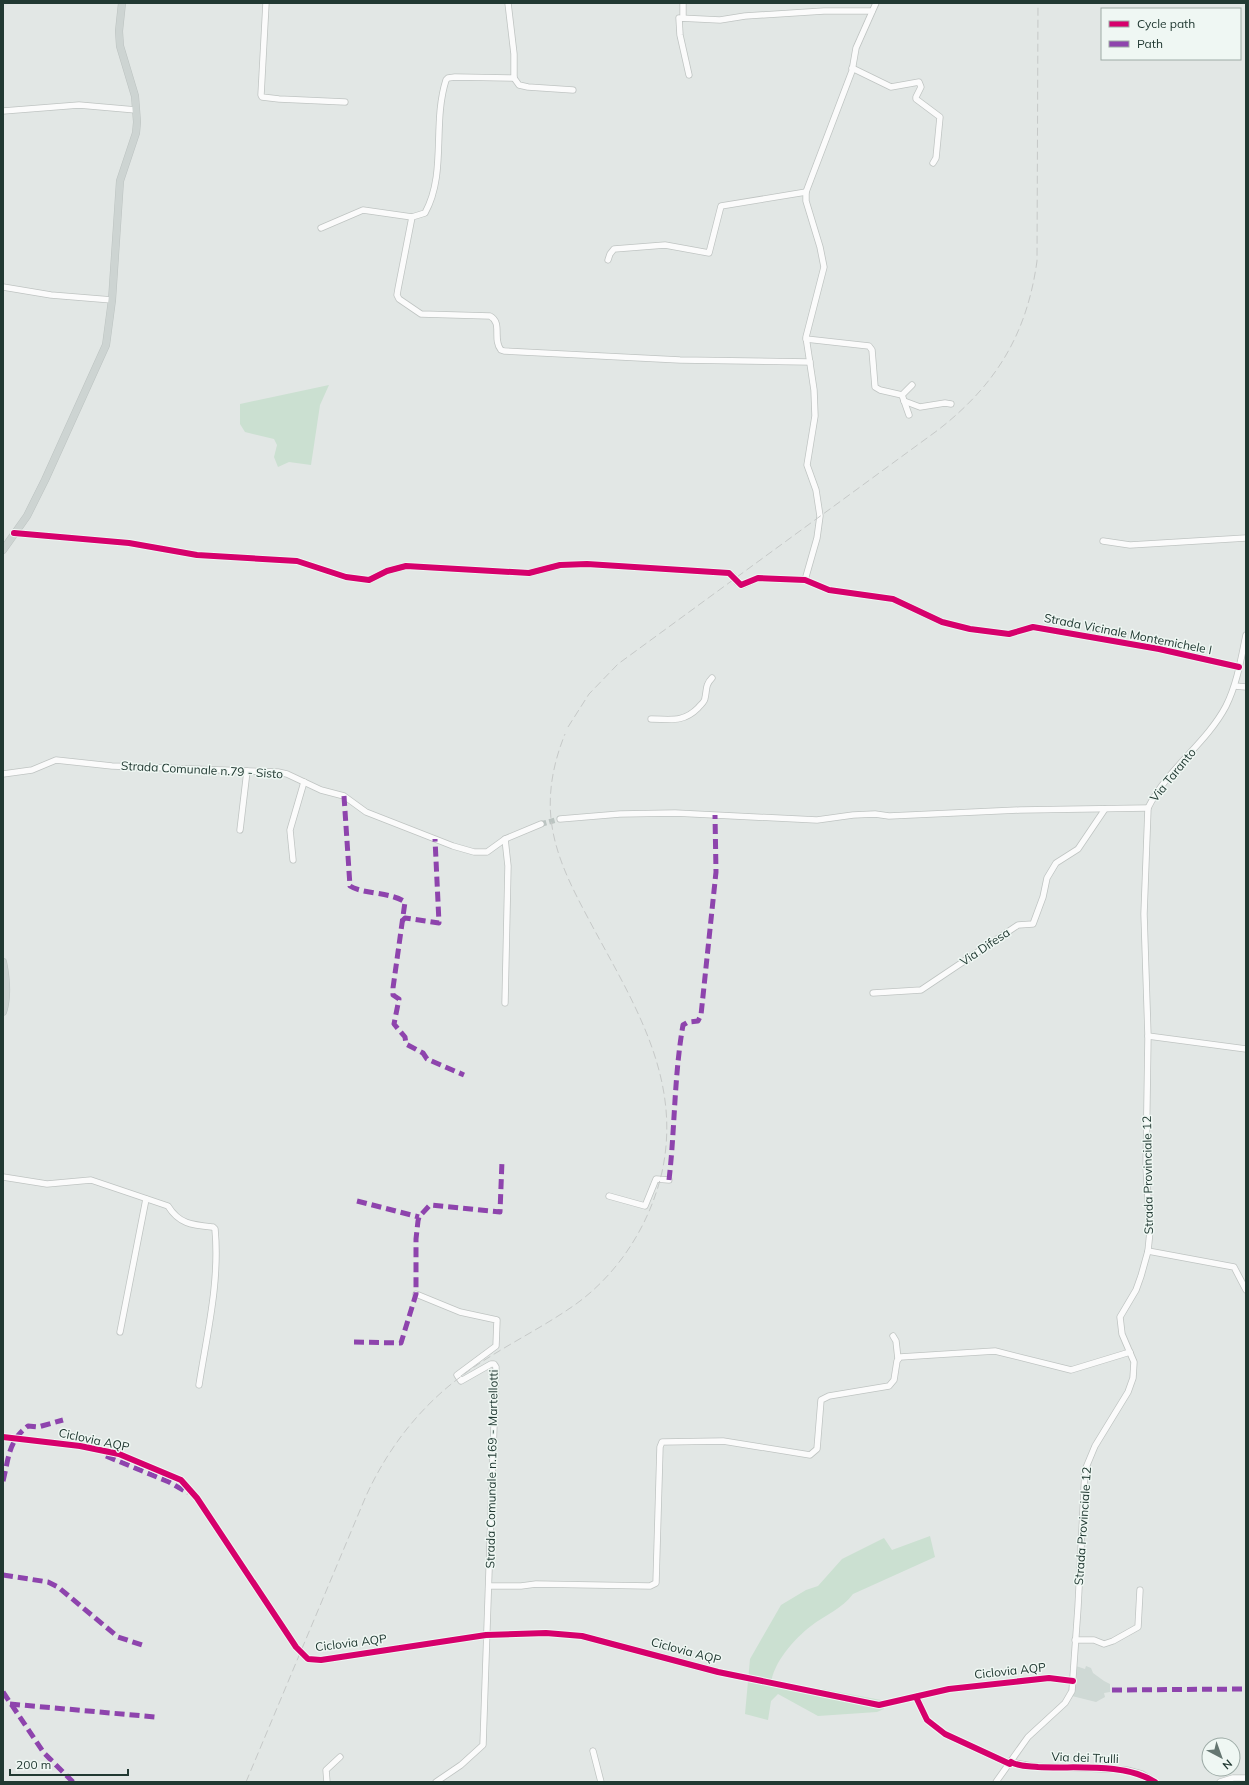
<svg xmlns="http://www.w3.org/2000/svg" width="1249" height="1785" font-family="Mulish,sans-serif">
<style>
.built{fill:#cfd9d5}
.green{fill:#cbe0d1}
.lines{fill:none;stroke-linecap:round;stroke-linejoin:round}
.minor-tunnel{stroke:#bbc4c1;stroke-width:5.5;stroke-dasharray:5.5 3;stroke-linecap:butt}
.minor-casing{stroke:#bfc4c2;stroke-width:7}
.major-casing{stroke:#bcc3c1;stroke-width:8}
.minor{stroke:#fbfbfb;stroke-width:5.5}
.major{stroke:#cdd4d2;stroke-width:7}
.rail{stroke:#c6c9c8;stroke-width:1;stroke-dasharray:8 4;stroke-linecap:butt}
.quiet{stroke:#8e44ad;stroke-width:5;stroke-dasharray:10 5;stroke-linecap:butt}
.cycleway-casing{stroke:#eff7f3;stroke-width:8}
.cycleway{stroke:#d6006c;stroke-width:6}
.labels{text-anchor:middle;stroke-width:3;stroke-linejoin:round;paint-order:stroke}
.street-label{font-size:12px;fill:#213932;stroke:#eff7f3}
</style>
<rect width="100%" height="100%" fill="#e2e7e5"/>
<polygon class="built" points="1076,1666 1085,1669 1086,1666 1091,1668 1093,1673 1104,1681 1110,1684 1110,1692 1104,1693 1105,1697 1096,1702 1072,1696 1077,1682"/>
<g class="green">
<polygon points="329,385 320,405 311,465 289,462 278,467 274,457 277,445 274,439 245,432 240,424 240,404"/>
<path d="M 930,1536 L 935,1557 L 853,1594 C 842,1609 825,1615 811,1626 C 794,1639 773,1663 771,1684 L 822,1689 L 881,1700 L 884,1709 L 877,1712 L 818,1716 L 778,1694 L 771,1701 L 768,1720 L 745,1714 L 750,1659 L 781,1605 L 806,1590 L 818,1586 L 842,1559 L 884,1538 L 892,1550 Z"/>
</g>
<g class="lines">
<polyline class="minor-tunnel" points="541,824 560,819"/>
<defs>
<g id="minor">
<polyline points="266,3 261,95 262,97 279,99 345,102"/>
<polyline points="508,3 514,54 514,78 519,85 528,87 573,90"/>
<polyline points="683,18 683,3"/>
<polyline points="852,68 891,87 919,82 921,87 916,97 916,99 940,117 936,158 933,163"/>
<polyline points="689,75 680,35 679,18 720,20 745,16 824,11 872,11"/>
<path d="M 514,78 L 455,77 L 448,78 L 446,80 C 432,124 447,173 425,213 L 412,217 L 398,289 L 397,295 L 399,299 L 421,314 L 490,316 C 503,323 492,339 501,350 L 504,351 L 680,360 L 810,362"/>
<polyline points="3,111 79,105 136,110"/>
<polyline points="321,228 363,210 412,217"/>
<polyline points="608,260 610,254 614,249 665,245 709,253 721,206 806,192"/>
<polyline points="3,287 51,295 112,300"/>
<polyline points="806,339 869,346 872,350 875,387 880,390 902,395"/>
<polyline points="904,401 920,407 945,403 951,404"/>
<polyline points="909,415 902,395 912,385"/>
<polyline points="14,533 129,543 197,555 297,561 346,577 369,580 387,571 406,566 529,573 560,565 587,564 729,573 733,576"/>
<polyline points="1103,541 1130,545 1246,538"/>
<polyline points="805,580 817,538 820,516 816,490 807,465 815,416 814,390 806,337 824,267 820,247 806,201 806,192 852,71 856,48 876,3"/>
<polyline points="737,582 743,585 758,578 805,580 829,590 893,599 942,622 970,629 1009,634 1033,627 1159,649 1239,667"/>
<polyline points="1235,686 1246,687"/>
<path d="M 651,719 C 670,719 683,723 698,708 C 700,705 705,702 705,698 C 707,690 705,685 712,678"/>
<polyline points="3,774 32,770 56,760 112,766 278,772 287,774 321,790 344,796 366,812 453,846 474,852 487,852 505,839 541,824"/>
<polyline points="560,819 620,814 675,813 817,820 853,815 875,814 889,816 1020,810 1148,808"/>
<polyline points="240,830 247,771"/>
<polyline points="293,860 290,830 304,782"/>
<polyline points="873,993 921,990 1018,925 1033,924 1043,897 1047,878 1056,863 1078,849 1105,809"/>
<polyline points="505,1003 508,866 505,839"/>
<polyline points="1148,1036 1246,1049"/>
<path d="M 3,1177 L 47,1184 L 91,1180 L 168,1206 C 179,1224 192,1225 213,1227 L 215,1229 C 220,1281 207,1334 199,1385"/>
<polyline points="609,1196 645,1206 656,1179 669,1180"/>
<polyline points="1148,1251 1234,1267 1246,1290"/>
<polyline points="416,1294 460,1312 497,1320 496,1346 457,1375 461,1381 491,1364 494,1364 496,1367 483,1745 461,1765 436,1782"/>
<polyline points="120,1332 146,1199"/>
<polyline points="893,1336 896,1341 898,1359"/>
<polyline points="489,1586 521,1586 536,1584 650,1586 656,1583 660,1447 662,1442 723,1441 810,1455 817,1449 821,1400 829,1396 889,1386 894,1380 897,1361 900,1357 995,1351 1071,1370 1130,1352"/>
<polyline points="1075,1640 1094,1640 1104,1644 1113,1641 1138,1627 1140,1590"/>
<polyline points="916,1697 927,1720 945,1734 1010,1764"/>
<polyline points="593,1751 601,1782"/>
<polyline points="1011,1762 1032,1766 1127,1770 1142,1774 1155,1782"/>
<polyline points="327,1782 326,1770 340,1757"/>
<path d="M 996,1782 L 1028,1737 L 1065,1703 L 1072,1691 L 1078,1607 L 1085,1470 L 1095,1446 L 1128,1392 L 1133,1378 L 1134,1362 L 1122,1334 L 1120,1317 L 1136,1290 L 1141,1276 L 1148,1251 L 1150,1231 L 1146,1167 L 1148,1036 L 1144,914 L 1148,808 C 1167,769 1206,744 1226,706 C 1237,684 1241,659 1246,635"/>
<polyline points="1220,1782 1233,1778 1246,1778"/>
</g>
<g id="major">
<polyline points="3,550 27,516 45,480 106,345 112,300 120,181 136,133 137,122 135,96 120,46 119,31 122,3"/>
<path d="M 3,962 C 6,977 8,997 3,1012"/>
</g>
</defs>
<use href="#minor" class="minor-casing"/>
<use href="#major" class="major-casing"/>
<use href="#minor" class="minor"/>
<use href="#major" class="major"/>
<g class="rail">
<path d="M 568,727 L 589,694 L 618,664 L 938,430 C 996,385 1027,334 1037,261 L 1038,3"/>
<path d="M 246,1782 L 366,1496 C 387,1450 418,1409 459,1378 C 495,1350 538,1331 576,1304 C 619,1273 650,1224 662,1172 C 683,1076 631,999 588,918 C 571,886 555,855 551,819 C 548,790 554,761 565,734"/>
</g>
<g class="quiet">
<path d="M 344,796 L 350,886 C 362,894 391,892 405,902 L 393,988 L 393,995 L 399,999 L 394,1024 L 405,1037 L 406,1044 L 423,1053 L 427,1059 L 464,1075"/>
<polyline points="402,921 405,918 439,923 435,839"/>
<path d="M 669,1180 C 675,1129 674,1076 683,1025 L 688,1022 L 698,1021 L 701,1015 L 716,872 L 715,815"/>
<polyline points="357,1201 419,1217"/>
<polyline points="354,1342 401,1343 416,1294 416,1239 418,1221 419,1217 430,1205 500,1212 502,1161"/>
<polyline points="106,1456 169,1482 188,1493"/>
<path d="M 3,1481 C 9,1458 8,1441 28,1426 L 38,1427 L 63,1420"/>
<polyline points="3,1575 48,1582 58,1587 118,1637 145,1646"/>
<polyline points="1112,1690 1246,1689"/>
<polyline points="3,1692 44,1753 73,1782"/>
<polyline points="10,1704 155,1717"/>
</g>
<defs>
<g id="cycleway">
<polyline points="14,533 129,543 197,555 297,561 346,577 369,580 387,571 406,566 529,573 560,565 587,564 729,573 741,585 758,578 805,580 829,590 893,599 942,622 970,629 1009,634 1033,627 1159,649 1239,667"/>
<polyline points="3,1437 80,1446 119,1454 181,1480 197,1498 296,1647 308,1659 321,1660 486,1635 546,1633 582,1636 718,1672 879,1705 949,1689 1049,1678 1073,1681"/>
<path d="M 916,1697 L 927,1720 L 945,1734 L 1010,1764 L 1011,1762 C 1019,1767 1030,1766 1038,1767 C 1075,1769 1123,1762 1155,1782"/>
</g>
</defs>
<use href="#cycleway" class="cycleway-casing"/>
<use href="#cycleway" class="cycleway"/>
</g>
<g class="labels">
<g class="street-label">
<text transform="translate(1128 634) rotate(11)" y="4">Strada Vicinale Montemichele I</text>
<text transform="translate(202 770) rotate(3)" y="4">Strada Comunale n.79 - Sisto</text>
<text transform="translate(1173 775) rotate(-51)" y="4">Via Taranto</text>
<text transform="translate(985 947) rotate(-34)" y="4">Via Difesa</text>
<text transform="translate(1148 1175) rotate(-91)" y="4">Strada Provinciale 12</text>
<text transform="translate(94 1440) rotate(12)" y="4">Ciclovia AQP</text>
<text transform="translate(492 1469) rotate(-89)" y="4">Strada Comunale n.169 - Martellotti</text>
<text transform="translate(1083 1526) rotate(-86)" y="4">Strada Provinciale 12</text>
<text transform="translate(351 1643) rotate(-7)" y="4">Ciclovia AQP</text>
<text transform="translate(686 1651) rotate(15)" y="4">Ciclovia AQP</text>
<text transform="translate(1010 1671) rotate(-6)" y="4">Ciclovia AQP</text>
<text transform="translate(1085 1758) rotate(2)" y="4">Via dei Trulli</text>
</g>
</g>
<rect width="1249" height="1785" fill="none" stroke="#213932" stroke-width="8"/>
<rect x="1101" y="8" width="140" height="52" fill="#eff7f3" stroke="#9daba6"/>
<rect x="1109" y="21" width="20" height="6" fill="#d6006c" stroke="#9daba6"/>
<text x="1137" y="28" font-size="12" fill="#213932">Cycle path</text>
<rect x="1109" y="41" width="20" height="6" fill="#8e44ad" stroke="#9daba6"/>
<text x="1137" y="48" font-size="12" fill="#213932">Path</text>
<g transform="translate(1221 1757) rotate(139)"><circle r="19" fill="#eff7f3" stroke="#9daba6"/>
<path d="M0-3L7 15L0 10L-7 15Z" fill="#657671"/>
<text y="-6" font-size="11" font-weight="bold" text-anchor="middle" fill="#213932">N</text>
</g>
<path d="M10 1769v6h118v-6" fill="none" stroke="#213932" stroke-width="2"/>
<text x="16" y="1769" font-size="12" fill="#213932" stroke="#eff7f3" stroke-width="3" paint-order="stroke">200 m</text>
</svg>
